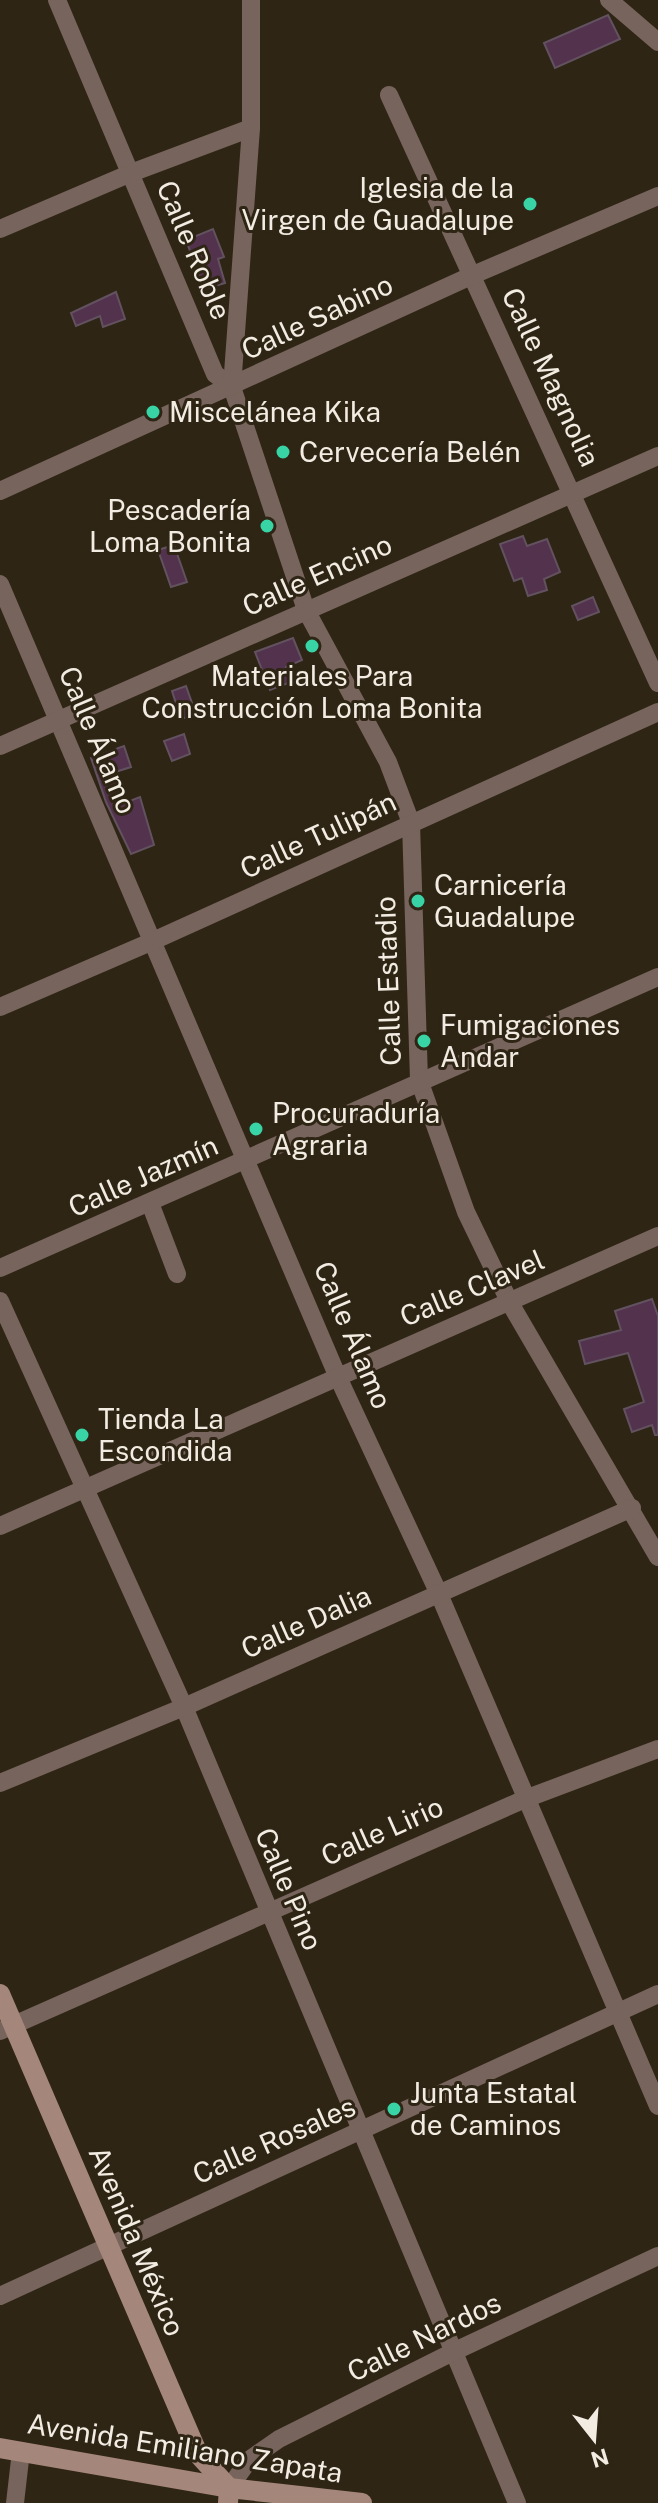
<svg xmlns="http://www.w3.org/2000/svg" width="658" height="2503" font-family="'Public Sans',sans-serif">
<style>
.building{fill:#53324d;stroke:#62525f;stroke-width:2}
.lines{fill:none;stroke-linecap:round;stroke-linejoin:round}
.street{stroke:#77645c;stroke-width:18}
.secondary{stroke:#a5867a;stroke-width:20}
.poi-dot{fill:#39d4a5;stroke:#2e2515;stroke-width:3}
.labels{text-anchor:middle;stroke-width:6;stroke-linejoin:round;paint-order:stroke}
.poi-label{font-size:28px;fill:#f2ece2;stroke:#2e2515;text-anchor:start}
.street-label{font-size:28px;fill:#f2ece2;stroke:#2e2515}
</style>
<rect width="100%" height="100%" fill="#2e2515"/>
<g class="building">
<polygon points="608,15 620,39 555,68 544,43"/>
<polygon points="213,229 224,257 218,259 225,283 204,289 186,240"/>
<polygon points="116,292 125,319 103,327 100,316 76,326 71,313"/>
<polygon points="523,536 527,546 547,539 560,572 544,579 547,590 528,596 522,578 514,581 500,544"/>
<polygon points="174,545 187,582 171,587 158,550"/>
<polygon points="593,597 599,612 578,620 572,606"/>
<polygon points="293,638 302,660 286,667 291,682 270,690 255,652"/>
<polygon points="186,686 196,714 181,719 172,691"/>
<polygon points="184,734 190,754 172,761 164,741"/>
<polygon points="124,746 131,767 112,773 122,804 140,797 154,845 131,854 106,802 91,758"/>
<polygon points="652,1299 658,1316 658,1435 655,1435 652,1425 632,1432 624,1409 644,1402 628,1353 585,1364 579,1341 621,1330 615,1311"/>
</g>
<g class="lines">
<g class="street">
<polyline points="57,0 215,374 232,387 306,610 388,762 411,823 419,1080 466,1212 510,1303 658,1557"/>
<polyline points="609,0 658,42"/>
<polyline points="389,95 658,683"/>
<polyline points="0,229 131,173 251,128"/>
<polyline points="232,387 251,128 251,0"/>
<polyline points="0,491 473,275 658,196"/>
<polyline points="0,584 337,1375 439,1594 658,2106"/>
<polyline points="0,746 658,456"/>
<polyline points="0,1007 153,941 658,712"/>
<polyline points="150,1203 177,1274"/>
<polyline points="0,1268 658,977"/>
<polyline points="0,1301 184,1707 517,2503"/>
<polyline points="0,1526 658,1236"/>
<polyline points="0,1783 184,1707 632,1508"/>
<polyline points="0,2031 525,1799 658,1749"/>
<polyline points="0,2296 658,1994"/>
<polyline points="229,2488 249,2460 279,2439 453,2352 658,2256"/>
<polyline points="15,2503 21,2451"/>
</g>
<g class="secondary">
<polyline points="0,1994 198,2454 229,2488 228,2503"/>
<polyline points="0,2448 229,2488 362,2503"/>
</g>
</g>
<g class="poi-dot">
<circle cx="530" cy="204" r="8"/>
<circle cx="153" cy="412" r="8"/>
<circle cx="283" cy="452" r="8"/>
<circle cx="267" cy="526" r="8"/>
<circle cx="312" cy="646" r="8"/>
<circle cx="418" cy="901" r="8"/>
<circle cx="424" cy="1041" r="8"/>
<circle cx="256" cy="1129" r="8"/>
<circle cx="82" cy="1435" r="8"/>
<circle cx="394" cy="2109" r="8"/>
</g>
<g class="labels">
<g class="poi-label">
<text x="514" y="198" text-anchor="end">Iglesia de la<tspan x="514" dy="32">Virgen de Guadalupe</tspan></text>
<text x="169" y="422">Miscelánea Kika</text>
<text x="299" y="462">Cervecería Belén</text>
<text x="251" y="520" text-anchor="end">Pescadería<tspan x="251" dy="32">Loma Bonita</tspan></text>
<text x="312" y="686" text-anchor="middle">Materiales Para<tspan x="312" dy="32">Construcción Loma Bonita</tspan></text>
<text x="434" y="895">Carnicería<tspan x="434" dy="32">Guadalupe</tspan></text>
<text x="440" y="1035">Fumigaciones<tspan x="440" dy="32">Andar</tspan></text>
<text x="272" y="1123">Procuraduría<tspan x="272" dy="32">Agraria</tspan></text>
<text x="98" y="1429">Tienda La<tspan x="98" dy="32">Escondida</tspan></text>
<text x="410" y="2103">Junta Estatal<tspan x="410" dy="32">de Caminos</tspan></text>
</g>
<g class="street-label">
<text transform="translate(194 250) rotate(67)" y="10">Calle Roble</text>
<text transform="translate(317 317) rotate(-25)" y="10">Calle Sabino</text>
<text transform="translate(551 377) rotate(65)" y="10">Calle Magnolia</text>
<text transform="translate(317 575) rotate(-24)" y="10">Calle Encino</text>
<text transform="translate(98 740) rotate(67)" y="10">Calle Álamo</text>
<text transform="translate(318 835) rotate(-25)" y="10">Calle Tulipán</text>
<text transform="translate(388 981) rotate(-92)" y="10">Calle Estadio</text>
<text transform="translate(143 1176) rotate(-24)" y="10">Calle Jazmín</text>
<text transform="translate(472 1288) rotate(-23)" y="10">Calle Clavel</text>
<text transform="translate(353 1335) rotate(67)" y="10">Calle Álamo</text>
<text transform="translate(306 1622) rotate(-24)" y="10">Calle Dalia</text>
<text transform="translate(382 1831) rotate(-24)" y="10">Calle Lirio</text>
<text transform="translate(289 1889) rotate(67)" y="10">Calle Pino</text>
<text transform="translate(274 2140) rotate(-24)" y="10">Calle Rosales</text>
<text transform="translate(137 2241) rotate(67)" y="10">Avenida México</text>
<text transform="translate(424 2337) rotate(-26)" y="10">Calle Nardos</text>
<text transform="translate(185 2448) rotate(9)" y="10">Avenida Emiliano Zapata</text>
</g>
</g>
<g transform="translate(594 2439) rotate(163)" stroke="#2e2515" stroke-width="6" paint-order="stroke">
<path d="M0-6L14 30L0 20L-14 30Z" fill="#f2ece2"/>
<text y="-12" font-size="22" font-weight="bold" text-anchor="middle" fill="#f2ece2">N</text>
</g>
</svg>
